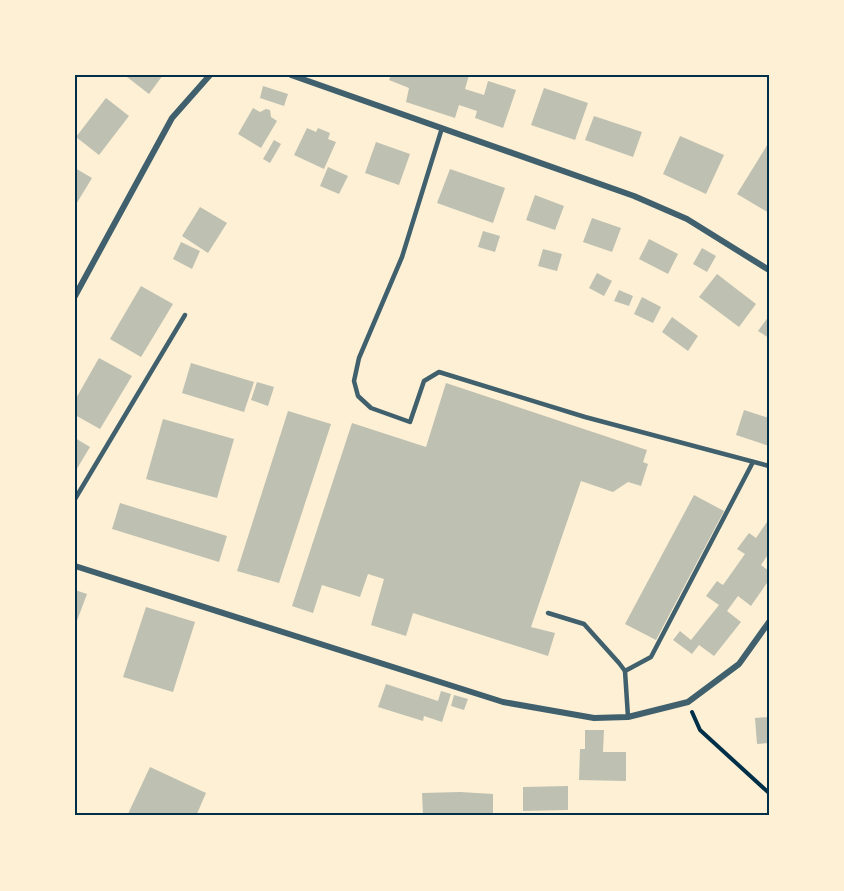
<svg xmlns="http://www.w3.org/2000/svg" width="844" height="891" font-family="'Golos Text',sans-serif">
<style>
.building{fill:#bec0b2}
.lines{fill:none;stroke-linecap:round;stroke-linejoin:round}
.path{stroke:#003049;stroke-width:4}
.service{stroke:#3f606c;stroke-width:4.5}
.minor{stroke:#3f606c;stroke-width:6}
.neatline{fill:none;stroke:#003049;stroke-width:2}
</style>
<rect width="100%" height="100%" fill="#fdf0d5"/>
<g class="building">
<polygon points="129,75 163,75 149,94 127,77"/>
<polygon points="391,75 469,75 465,89 484,95 488,81 516,90 503,128 475,118 477,111 459,105 455,118 406,102 409,88 389,80"/>
<polygon points="263,86 288,94 284,106 260,98"/>
<polygon points="544,88 588,103 575,140 531,125"/>
<polygon points="106,98 129,116 99,155 76,137"/>
<polygon points="253,108 260,112 266,109 270,110 271,117 277,121 261,148 238,134"/>
<polygon points="594,116 642,132 633,157 585,140"/>
<polygon points="307,128 316,132 318,128 330,133 328,139 336,142 324,169 294,155"/>
<polygon points="680,136 724,155 706,194 663,174"/>
<polygon points="274,140 281,144 270,163 263,159"/>
<polygon points="376,142 410,154 399,185 365,173"/>
<polygon points="769,142 769,213 737,194"/>
<polygon points="328,167 348,176 339,194 320,186"/>
<polygon points="75,168 92,178 75,206"/>
<polygon points="450,169 505,188 493,223 437,203"/>
<polygon points="535,195 564,206 555,230 526,220"/>
<polygon points="200,207 227,223 208,253 182,236"/>
<polygon points="592,218 621,228 612,252 583,242"/>
<polygon points="483,231 500,236 495,252 478,247"/>
<polygon points="649,239 678,254 668,274 639,259"/>
<polygon points="181,242 200,251 192,269 173,259"/>
<polygon points="702,248 716,256 707,272 693,264"/>
<polygon points="543,249 562,254 557,271 538,266"/>
<polygon points="597,273 612,281 604,296 589,288"/>
<polygon points="717,274 756,304 739,327 699,297"/>
<polygon points="141,286 173,304 141,357 110,339"/>
<polygon points="619,290 633,296 629,306 614,301"/>
<polygon points="642,297 661,307 653,323 634,314"/>
<polygon points="769,316 769,338 758,331"/>
<polygon points="672,317 698,336 688,351 662,332"/>
<polygon points="99,358 132,376 100,429 75,415 75,400"/>
<polygon points="191,363 254,382 244,412 182,393"/>
<polygon points="257,382 274,387 268,406 251,400"/>
<polygon points="446,383 647,450 643,462 648,464 641,486 628,482 613,492 581,481 531,627 555,633 548,656 413,613 406,636 371,625 384,579 368,574 360,597 322,585 313,613 292,606 352,423 426,447"/>
<polygon points="744,410 769,418 769,446 736,435"/>
<polygon points="288,411 331,424 279,583 237,571"/>
<polygon points="163,419 234,439 217,498 146,479"/>
<polygon points="75,438 90,447 75,472"/>
<polygon points="694,495 724,511 656,640 625,624"/>
<polygon points="120,503 227,536 219,562 112,529"/>
<polygon points="769,519 769,553 761,565 769,571 769,580 751,606 738,596 727,611 741,622 714,656 699,645 692,654 673,640 680,631 691,640 719,605 706,596 717,581 723,585 745,554 737,549 749,533 756,538"/>
<polygon points="75,590 87,594 75,626"/>
<polygon points="146,607 195,622 173,692 123,677"/>
<polygon points="386,684 438,701 441,691 451,694 442,722 424,716 423,721 378,707"/>
<polygon points="454,695 468,699 464,710 451,706"/>
<polygon points="769,717 769,743 757,744 755,718"/>
<polygon points="585,730 604,730 603,752 626,752 626,781 579,780 580,749 585,749"/>
<polygon points="150,767 206,793 196,816 127,816"/>
<polygon points="568,786 568,810 523,811 523,787"/>
<polygon points="460,792 493,794 493,816 423,816 422,793"/>
</g>
<g class="lines">
<polyline class="path" points="692,712 700,730 769,793"/>
<g class="service">
<polyline points="442,128 402,257 359,358 354,381 358,396 371,408 410,422 424,381 439,372 585,417 769,466"/>
<polyline points="75,499 185,315"/>
<polyline points="548,613 584,624 619,663 625,671 628,717"/>
<polyline points="625,671 651,657 753,462"/>
</g>
<g class="minor">
<polyline points="291,75 634,196 687,219 769,270"/>
<polyline points="75,296 172,118 210,75"/>
<polyline points="75,566 503,702 594,718 628,717 688,702 739,664 769,622"/>
</g>
</g>
<rect width="844" height="891" fill="none" stroke="#fdf0d5" stroke-width="153"/>
<rect x="76" y="76" width="692" height="738" class="neatline"/>
</svg>
